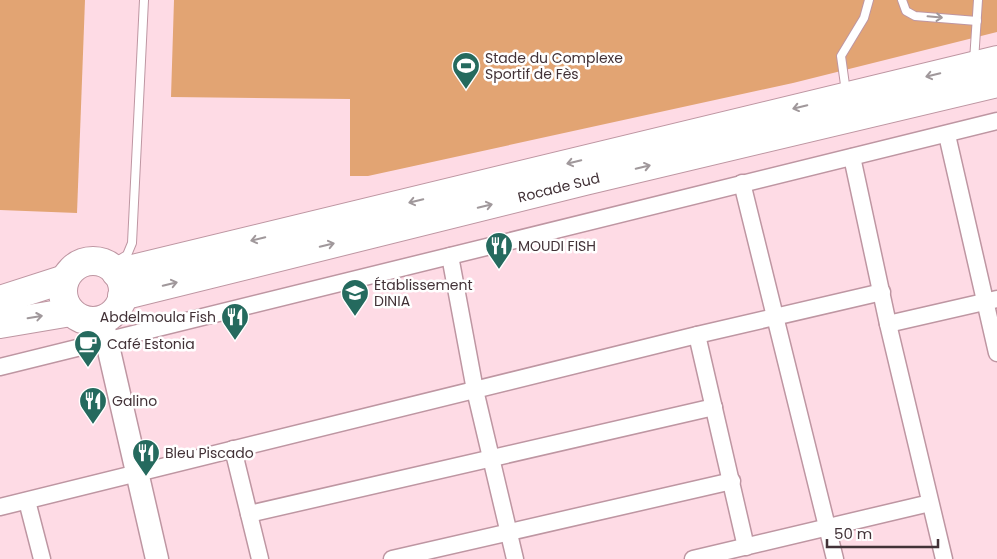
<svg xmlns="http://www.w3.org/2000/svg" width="997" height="559" font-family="Poppins,sans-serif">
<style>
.green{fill:#e2a473}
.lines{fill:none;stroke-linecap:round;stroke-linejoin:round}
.lane-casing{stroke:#be96a2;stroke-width:10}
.street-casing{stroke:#be96a2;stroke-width:19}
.secondary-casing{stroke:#be96a2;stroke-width:25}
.highway-casing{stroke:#be96a2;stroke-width:30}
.lane{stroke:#fff;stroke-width:8}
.street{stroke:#fff;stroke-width:16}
.secondary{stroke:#fff;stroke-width:22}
.highway{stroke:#fff;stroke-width:28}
.oneway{stroke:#a0989b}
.labels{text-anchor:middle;stroke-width:5;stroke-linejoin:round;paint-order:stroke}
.poi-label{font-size:14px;fill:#423237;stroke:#fff;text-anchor:start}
.street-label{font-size:14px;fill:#423237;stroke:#fff}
</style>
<rect width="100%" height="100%" fill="#fedbe5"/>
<g class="green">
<polygon points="0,0 85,0 77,213 0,210"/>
<polygon points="174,0 997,0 997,32 793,83 368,176 350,176 350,99 171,97"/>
</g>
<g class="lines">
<defs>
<g id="lane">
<polyline points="902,0 906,11 915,16 977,21"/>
<polyline points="974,61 978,0"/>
<polyline points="846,92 841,56 864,18 869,0"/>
<polyline points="117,261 127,255 132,243 144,0"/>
</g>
<g id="street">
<polyline points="947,135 997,353"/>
<polyline points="852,157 888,324 944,559"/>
<polyline points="742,183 835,559"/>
<polyline points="450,256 475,390 515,559"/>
<polyline points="888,324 997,299"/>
<polyline points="697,335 746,547"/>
<polyline points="0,367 997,121"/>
<polyline points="233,449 260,559"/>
<polyline points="27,501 42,559"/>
<polyline points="0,507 697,335 882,292"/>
<polyline points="249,514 714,407"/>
<polyline points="392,559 732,481"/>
<polyline points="693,559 930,503"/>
</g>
<polyline id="secondary" points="102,320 157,559"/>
<g id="highway">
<circle cx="93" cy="291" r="30"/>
<polyline points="116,273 997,60"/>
<path id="s1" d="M 122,296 L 585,181 L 997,83"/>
<polyline points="0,300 65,279"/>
<polyline points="0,324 71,312"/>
</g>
</defs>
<use href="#lane" class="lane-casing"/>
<use href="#street" class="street-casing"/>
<use href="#secondary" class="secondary-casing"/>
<use href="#highway" class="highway-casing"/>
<use href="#lane" class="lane"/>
<use href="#street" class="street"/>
<use href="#secondary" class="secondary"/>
<use href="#highway" class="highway"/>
</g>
<defs><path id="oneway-shaft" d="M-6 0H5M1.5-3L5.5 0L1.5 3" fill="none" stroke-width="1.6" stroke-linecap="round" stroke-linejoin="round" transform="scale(1.25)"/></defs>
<g class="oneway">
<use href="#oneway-shaft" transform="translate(935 17) rotate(5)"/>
<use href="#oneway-shaft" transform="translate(933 75) rotate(166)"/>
<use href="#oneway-shaft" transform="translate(800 107) rotate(167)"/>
<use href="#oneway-shaft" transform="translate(574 162) rotate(166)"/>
<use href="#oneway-shaft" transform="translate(643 167) rotate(-13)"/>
<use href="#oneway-shaft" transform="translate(416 201) rotate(166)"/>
<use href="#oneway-shaft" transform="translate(485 206) rotate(-14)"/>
<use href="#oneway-shaft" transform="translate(258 239) rotate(166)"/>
<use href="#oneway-shaft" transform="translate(327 245) rotate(-14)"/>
<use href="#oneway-shaft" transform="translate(170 284) rotate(-14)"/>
<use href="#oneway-shaft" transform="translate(35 317) rotate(-9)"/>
</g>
<defs>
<symbol id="stadium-pin" viewBox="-11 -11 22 30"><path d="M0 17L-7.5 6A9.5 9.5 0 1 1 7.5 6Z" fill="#256a5e" stroke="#fff"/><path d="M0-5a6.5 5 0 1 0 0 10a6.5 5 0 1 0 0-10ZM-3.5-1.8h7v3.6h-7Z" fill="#fff"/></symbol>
<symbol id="restaurant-pin" viewBox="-11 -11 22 30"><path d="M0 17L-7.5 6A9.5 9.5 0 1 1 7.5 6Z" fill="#256a5e" stroke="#fff"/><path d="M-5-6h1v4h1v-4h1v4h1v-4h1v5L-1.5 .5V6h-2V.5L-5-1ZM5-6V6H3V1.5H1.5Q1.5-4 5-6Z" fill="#fff"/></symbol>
<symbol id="school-pin" viewBox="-11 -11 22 30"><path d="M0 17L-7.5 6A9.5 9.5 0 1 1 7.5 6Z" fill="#256a5e" stroke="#fff"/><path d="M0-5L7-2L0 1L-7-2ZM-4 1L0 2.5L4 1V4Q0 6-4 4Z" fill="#fff"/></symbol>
<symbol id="cafe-pin" viewBox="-11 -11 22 30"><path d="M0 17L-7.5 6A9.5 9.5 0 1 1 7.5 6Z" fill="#256a5e" stroke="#fff"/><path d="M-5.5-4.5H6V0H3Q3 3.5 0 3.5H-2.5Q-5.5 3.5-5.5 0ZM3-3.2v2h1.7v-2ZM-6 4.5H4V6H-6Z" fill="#fff"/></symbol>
</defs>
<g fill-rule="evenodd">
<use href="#stadium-pin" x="450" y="50" width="32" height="43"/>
<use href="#restaurant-pin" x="483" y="230" width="32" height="43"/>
<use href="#school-pin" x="339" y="277" width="32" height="43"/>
<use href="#restaurant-pin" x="219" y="301" width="32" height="43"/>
<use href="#cafe-pin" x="72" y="328" width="32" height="43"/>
<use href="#restaurant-pin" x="77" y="385" width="32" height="43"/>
<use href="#restaurant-pin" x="130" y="437" width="32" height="43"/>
</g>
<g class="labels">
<g class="poi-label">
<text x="485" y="63">Stade du Complexe<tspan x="485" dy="16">Sportif de Fès</tspan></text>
<text x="518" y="251">MOUDI FISH</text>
<text x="374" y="290">Établissement<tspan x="374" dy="16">DINIA</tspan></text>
<text x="216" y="322" text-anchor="end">Abdelmoula Fish</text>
<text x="107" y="349">Café Estonia</text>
<text x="112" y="406">Galino</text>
<text x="165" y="458">Bleu Piscado</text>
</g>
<g class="street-label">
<text dy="5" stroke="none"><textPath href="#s1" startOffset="450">Rocade Sud</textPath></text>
</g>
</g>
<path d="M827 539v8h111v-8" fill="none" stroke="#423237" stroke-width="2.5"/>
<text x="834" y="539" font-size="15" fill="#423237" stroke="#ffffff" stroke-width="4" paint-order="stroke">50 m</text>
</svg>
